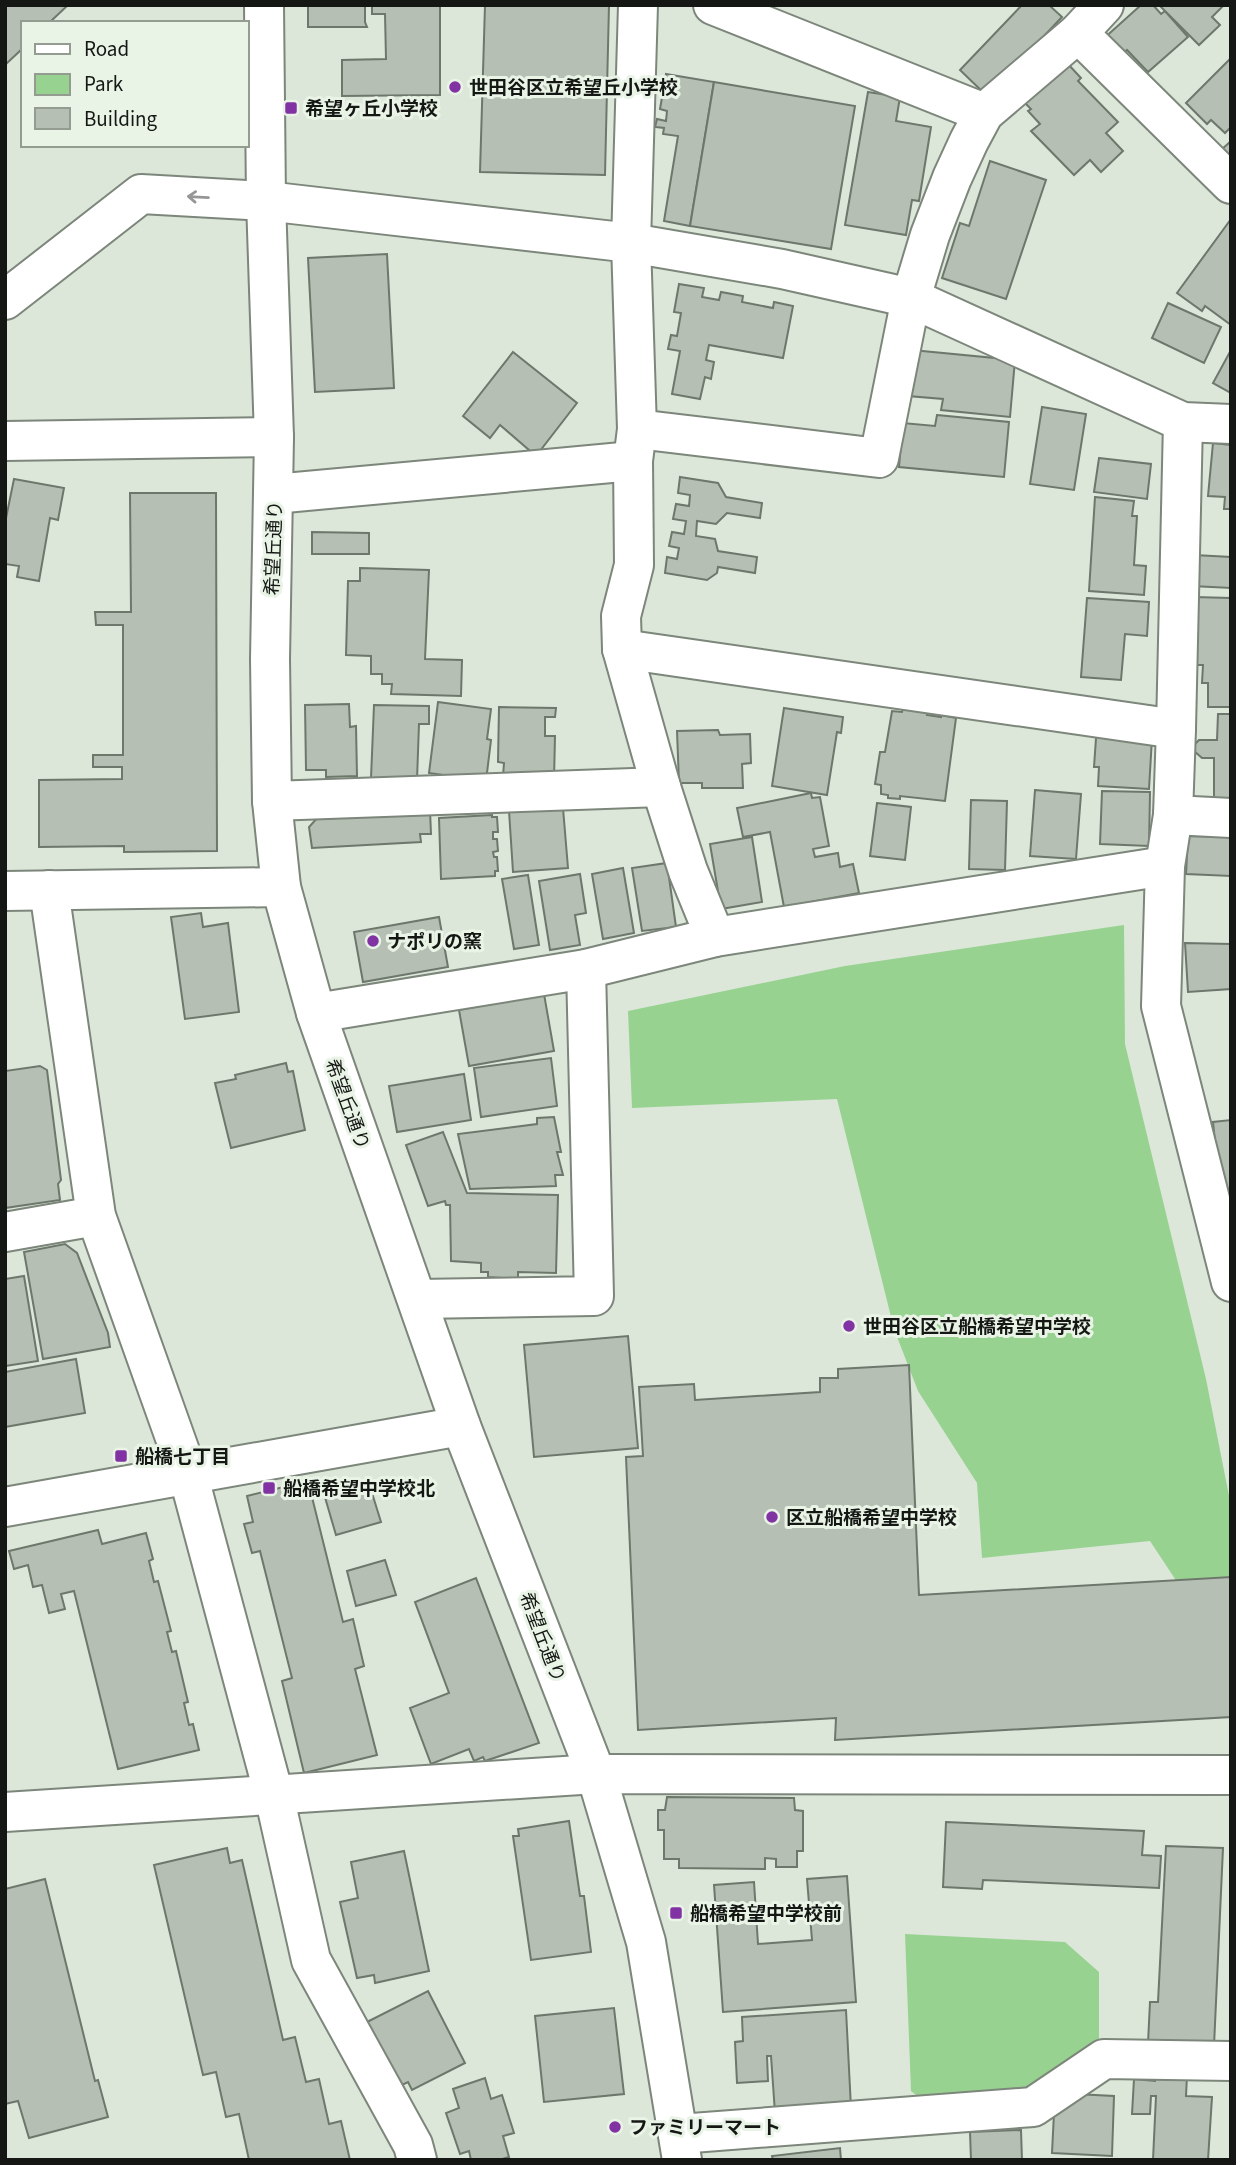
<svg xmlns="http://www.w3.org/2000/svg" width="1236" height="2165" font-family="'Source Sans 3','Noto Sans JP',sans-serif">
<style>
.green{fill:#98d290}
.building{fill:#b5bfb3;stroke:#6d776c;stroke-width:2}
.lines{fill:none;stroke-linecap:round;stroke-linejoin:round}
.minor-casing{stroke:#7c867a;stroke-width:42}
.minor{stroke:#fff;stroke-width:38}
.oneway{stroke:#959795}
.poi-dot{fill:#8233a3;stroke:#e9f4e7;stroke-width:2.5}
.labels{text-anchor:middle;stroke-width:6;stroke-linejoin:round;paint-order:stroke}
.poi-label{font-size:19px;font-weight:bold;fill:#141713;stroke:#e9f4e7;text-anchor:start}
.street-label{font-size:19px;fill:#141713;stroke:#e9f4e7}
</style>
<rect width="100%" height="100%" fill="#dce7da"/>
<g class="green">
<polygon points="1124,925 1125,1044 1206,1379 1231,1506 1231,1585 1181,1588 1150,1541 982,1558 977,1483 918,1391 894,1329 837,1099 632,1108 628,1011 845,966"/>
<polygon points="905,1934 1065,1942 1099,1972 1099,2045 1033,2089 920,2098 911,2091"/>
</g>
<g class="building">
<polygon points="5,5 68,5 49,23 23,23 23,48 5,65"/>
<polygon points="308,5 365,5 365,22 367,27 308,27"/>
<polygon points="372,5 440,5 440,95 342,96 342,60 386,59 385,14 372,14"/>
<polygon points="485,5 609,5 605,175 480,172"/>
<polygon points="1022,5 1049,5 1062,17 987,96 960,70"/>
<polygon points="1141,5 1153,5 1161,14 1165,11 1188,37 1148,72 1127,50 1118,58 1102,40"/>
<polygon points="1159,5 1224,5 1212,17 1220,25 1199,45"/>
<polygon points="1231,58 1231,127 1225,133 1211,120 1207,124 1186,103"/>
<polygon points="1067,63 1081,78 1078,81 1118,122 1106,133 1123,151 1101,172 1090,160 1074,175 1031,131 1040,124 1028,111 1031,109 1025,103"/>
<polygon points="666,74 714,82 690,226 664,221 678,136 663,134 664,128 655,127 657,119 666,121 667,111 660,109"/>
<polygon points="714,82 855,106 831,249 690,226"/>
<polygon points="868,92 900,97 896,121 931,127 919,201 912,200 906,235 845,225"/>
<polygon points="1231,141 1231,161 1221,150"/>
<polygon points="990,161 1046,180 1006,299 942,278 960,223 969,226"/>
<polygon points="1231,219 1231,325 1205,306 1202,311 1177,293"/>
<polygon points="387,254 394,388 315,392 308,258"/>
<polygon points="679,284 704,288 702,297 719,300 721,292 743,296 742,302 773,308 774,302 793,306 783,358 709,345 706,360 714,362 711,379 705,377 700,399 672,394 680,351 668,349 671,335 677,336 681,313 674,312"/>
<polygon points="1168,303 1221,327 1204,363 1152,338"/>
<polygon points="912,350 1015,360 1010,417 941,410 943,399 908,396"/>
<polygon points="1231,350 1231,393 1213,383"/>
<polygon points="513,352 577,403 536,456 500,425 490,438 463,416"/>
<polygon points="1042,407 1086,414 1074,490 1030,484"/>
<polygon points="937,415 1009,422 1004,477 899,467 903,423 935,426"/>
<polygon points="1213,443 1231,445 1231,509 1224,509 1225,497 1208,496"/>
<polygon points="1099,458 1151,464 1147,499 1094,492"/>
<polygon points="680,477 718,483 726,497 762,503 760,518 727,513 716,524 697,521 696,536 715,539 718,551 757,557 755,573 718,567 717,573 707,580 665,573 667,557 677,559 679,548 669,546 672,532 684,534 686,521 673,519 676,504 689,506 690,495 678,493"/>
<polygon points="14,479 64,488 58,520 50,518 39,581 17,577 19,566 5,564 5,523"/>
<polygon points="130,493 216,493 217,851 124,852 124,846 39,847 39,780 122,779 122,767 93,767 93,755 123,755 123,625 96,625 95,612 131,612"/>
<polygon points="1095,497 1134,501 1132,516 1137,516 1134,565 1146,566 1144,595 1089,591"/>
<polygon points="312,532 369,533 369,554 312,554"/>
<polygon points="1194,555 1231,557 1231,588 1192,586"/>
<polygon points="360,568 429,570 425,659 462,660 461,696 391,694 392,684 382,684 382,674 371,674 371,656 346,655 348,581 360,581"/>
<polygon points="1194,597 1231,598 1231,707 1208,707 1208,683 1202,683 1203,665 1196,665"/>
<polygon points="1087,598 1149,602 1147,636 1125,634 1121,680 1081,677"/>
<polygon points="438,702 491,709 487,739 491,740 486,781 429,773"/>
<polygon points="349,704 350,727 356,726 357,776 326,777 326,770 306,770 305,705"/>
<polygon points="374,705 429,706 429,724 419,724 417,780 371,778"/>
<polygon points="499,707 556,708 555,717 545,717 545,736 555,736 554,780 503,776 504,763 498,762"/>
<polygon points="784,708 843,717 841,733 837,732 827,795 772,786"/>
<polygon points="903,708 928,712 927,715 941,717 941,715 956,718 945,801 900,796 900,799 888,798 888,795 881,794 881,785 875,784 880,752 885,752 892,711 902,712"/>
<polygon points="1218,714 1231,714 1231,803 1214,802 1214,758 1202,758 1194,751 1193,746 1199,740 1217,740"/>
<polygon points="1097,724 1152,738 1149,789 1098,786 1099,767 1094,767"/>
<polygon points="718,730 720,735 750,734 751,763 742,764 743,788 702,788 702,783 679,783 677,731"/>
<polygon points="1035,790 1081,794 1076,859 1030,856"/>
<polygon points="1102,791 1150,792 1149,846 1100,844"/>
<polygon points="811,793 812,798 820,797 829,846 813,849 815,857 838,853 840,867 853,864 859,893 784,907 770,832 743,837 737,808"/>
<polygon points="971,800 1007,801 1005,870 969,869"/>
<polygon points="877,803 911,807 905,860 870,856"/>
<polygon points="563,808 568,868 513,872 509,811"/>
<polygon points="430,810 431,834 420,834 421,842 312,848 309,827 319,816"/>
<polygon points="492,815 492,817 497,817 498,832 493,832 493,839 497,839 498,851 493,852 494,857 497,857 498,871 495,871 495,876 441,879 439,818"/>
<polygon points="1188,836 1231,837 1231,876 1186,874"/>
<polygon points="752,837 762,902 721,909 710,844"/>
<polygon points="667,863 676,927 642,931 632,868"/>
<polygon points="623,868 634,933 603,939 592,874"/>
<polygon points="580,874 586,913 575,915 580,945 550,950 539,881"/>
<polygon points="528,875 539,945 514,949 502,879"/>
<polygon points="201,913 203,927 228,923 239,1012 185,1019 171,917"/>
<polygon points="439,917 448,967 363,982 354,932"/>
<polygon points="1185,943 1231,944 1231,989 1188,992"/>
<polygon points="544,994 554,1051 469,1066 459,1010"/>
<polygon points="551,1058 557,1106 481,1117 474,1068"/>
<polygon points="286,1063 288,1072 293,1071 305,1130 231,1148 215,1083 236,1079 235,1075"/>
<polygon points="40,1066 47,1070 61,1180 58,1184 60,1200 5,1208 5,1071"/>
<polygon points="464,1074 471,1120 397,1132 389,1086"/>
<polygon points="554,1117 561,1152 557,1152 563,1175 555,1175 556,1186 470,1189 458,1134 537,1124 537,1118"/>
<polygon points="1231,1120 1231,1188 1220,1189 1213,1122"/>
<polygon points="443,1132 467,1193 558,1195 556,1273 518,1272 518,1279 488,1277 488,1272 481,1272 481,1263 451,1261 450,1205 446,1205 445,1201 428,1206 406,1145"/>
<polygon points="65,1244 77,1253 108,1333 110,1347 43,1359 24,1252"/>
<polygon points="24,1276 38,1361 5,1366 5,1279"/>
<polygon points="628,1336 638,1448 534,1457 524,1345"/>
<polygon points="76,1359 85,1413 5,1427 5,1372"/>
<polygon points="909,1365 919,1595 1231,1577 1231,1717 835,1740 836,1718 638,1730 626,1457 643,1456 639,1387 694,1384 695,1400 820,1392 820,1378 838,1378 838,1369"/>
<polygon points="368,1480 381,1522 336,1535 324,1494"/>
<polygon points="308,1481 343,1622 353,1619 364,1666 355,1669 377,1755 304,1773 282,1681 292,1678 260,1551 252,1553 244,1524 253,1522 247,1496"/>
<polygon points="98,1530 102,1544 146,1533 153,1559 149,1561 154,1582 158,1581 171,1631 167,1632 172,1652 176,1651 188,1702 184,1703 189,1725 193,1724 199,1750 118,1769 74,1591 61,1594 65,1609 49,1613 42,1585 33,1587 28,1565 14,1569 9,1551"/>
<polygon points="385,1560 396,1595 356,1606 347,1571"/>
<polygon points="476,1578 539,1743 485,1761 483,1757 474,1761 469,1749 431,1764 410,1708 449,1693 415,1602"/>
<polygon points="667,1797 794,1798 795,1810 803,1811 803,1851 797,1851 797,1867 776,1867 776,1859 765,1858 765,1869 679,1868 679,1859 664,1859 664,1830 658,1830 658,1810 665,1810"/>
<polygon points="569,1821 580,1896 584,1896 591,1952 531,1960 513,1836 519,1836 518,1829"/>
<polygon points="946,1822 1144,1831 1142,1855 1161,1856 1159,1888 983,1880 982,1889 943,1887"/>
<polygon points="1166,1846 1223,1848 1214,2046 1148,2043 1150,2002 1158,2002"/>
<polygon points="227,1848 230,1863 242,1860 283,2040 295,2037 306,2082 319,2079 329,2124 341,2121 350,2160 249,2160 239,2114 226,2117 216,2072 203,2075 154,1865"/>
<polygon points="404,1851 429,1971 375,1983 374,1975 357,1978 340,1902 358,1898 351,1862"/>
<polygon points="847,1876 856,2002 723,2012 714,1885 754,1882 758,1944 812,1940 807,1879"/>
<polygon points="45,1879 95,2081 98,2080 108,2117 29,2138 18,2101 5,2104 5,1889"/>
<polygon points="428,1991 465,2063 412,2090 408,2082 400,2086 367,2022"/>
<polygon points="614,2008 624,2094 544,2102 535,2016"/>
<polygon points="846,2010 851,2108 775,2113 771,2056 767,2056 768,2081 737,2083 735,2042 743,2041 742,2017"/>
<polygon points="1155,2074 1187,2076 1186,2096 1212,2097 1208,2160 1153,2160 1156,2096 1151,2096 1150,2114 1132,2114 1134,2079 1155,2081"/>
<polygon points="485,2078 491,2099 502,2095 514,2133 503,2136 509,2157 499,2160 471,2160 469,2151 460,2154 446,2113 459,2108 453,2089"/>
<polygon points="1055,2093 1114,2096 1112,2156 1052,2153"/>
<polygon points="1021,2130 1022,2160 971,2160 970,2132"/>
<polygon points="840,2148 841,2160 773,2160 772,2156"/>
</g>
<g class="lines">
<defs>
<g id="minor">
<polyline points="264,5 266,201 274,437 270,659 272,801 281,887 316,1013 461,1426 596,1774 646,1942 682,2160"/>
<polyline points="638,5 631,243 637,429 633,461 634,565 621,616 622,649 661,787 688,871 715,937"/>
<polyline points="713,5 984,113"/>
<polyline points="1078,33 1231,184"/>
<polyline points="5,300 141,194 266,201 631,243 782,269 911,298 1183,422 1231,424"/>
<polyline points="1183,422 1176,729 1173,815 1165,866 1161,1006 1231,1282"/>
<polyline points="637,429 879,458 911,298 930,235 952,178 969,141 984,113 1078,33 1104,5"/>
<polyline points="5,441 274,437"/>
<polyline points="274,494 633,461"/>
<polyline points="622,649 1176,729"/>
<polyline points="272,801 661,787"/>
<polyline points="1173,815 1231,818"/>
<polyline points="49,890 96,1216 188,1474 274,1795 311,1960 413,2145 417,2160"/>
<polyline points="5,891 281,887"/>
<polyline points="316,1013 586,969 715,937 1165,866"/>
<polyline points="5,1232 96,1216"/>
<polyline points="418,1299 594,1296 586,969"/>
<polyline points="5,1507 461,1426"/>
<polyline points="5,1812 596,1774 1231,1775"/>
<polyline points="679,2134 1033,2107 1104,2059 1231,2061"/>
</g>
</defs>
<use href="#minor" class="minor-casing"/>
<use href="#minor" class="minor"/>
</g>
<defs><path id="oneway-shaft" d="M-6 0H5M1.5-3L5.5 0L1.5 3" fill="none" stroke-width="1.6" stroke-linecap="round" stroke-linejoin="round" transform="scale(1.75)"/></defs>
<use class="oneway" href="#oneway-shaft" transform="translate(198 197) rotate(-177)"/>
<g class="poi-dot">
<circle cx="455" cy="87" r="7"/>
<rect x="284" y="101" width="14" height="14" rx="3.5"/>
<circle cx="373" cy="941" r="7"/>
<circle cx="849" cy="1326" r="7"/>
<rect x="114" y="1449" width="14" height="14" rx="3.5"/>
<rect x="262" y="1481" width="14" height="14" rx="3.5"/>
<circle cx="772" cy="1517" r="7"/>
<rect x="669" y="1906" width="14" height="14" rx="3.5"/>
<circle cx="615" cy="2127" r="7"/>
</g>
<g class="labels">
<g class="poi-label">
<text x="469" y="94">世田谷区立希望丘小学校</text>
<text x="305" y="115">希望ヶ丘小学校</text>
<text x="387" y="948">ナポリの窯</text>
<text x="863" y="1333">世田谷区立船橋希望中学校</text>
<text x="135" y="1463">船橋七丁目</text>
<text x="283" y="1495">船橋希望中学校北</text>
<text x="786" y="1524">区立船橋希望中学校</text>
<text x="690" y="1920">船橋希望中学校前</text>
<text x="629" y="2134">ファミリーマート</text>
</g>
<g class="street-label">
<text transform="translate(273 548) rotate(-88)" y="7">希望丘通り</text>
<text transform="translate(348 1104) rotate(70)" y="7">希望丘通り</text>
<text transform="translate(543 1637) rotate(69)" y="7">希望丘通り</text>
</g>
</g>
<rect width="1236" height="2165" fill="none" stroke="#141713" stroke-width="14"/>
<rect x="21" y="21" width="228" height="126" fill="#e9f4e7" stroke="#949c92" stroke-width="2"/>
<rect x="35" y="44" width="35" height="10" fill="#ffffff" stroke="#949c92" stroke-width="2"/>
<text x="84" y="56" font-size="21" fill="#141713">Road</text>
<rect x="35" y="74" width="35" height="21" fill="#98d290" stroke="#949c92" stroke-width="2"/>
<text x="84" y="91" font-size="21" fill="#141713">Park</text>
<rect x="35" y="108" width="35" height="21" fill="#b5bfb3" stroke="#949c92" stroke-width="2"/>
<text x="84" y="126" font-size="21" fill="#141713">Building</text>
</svg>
